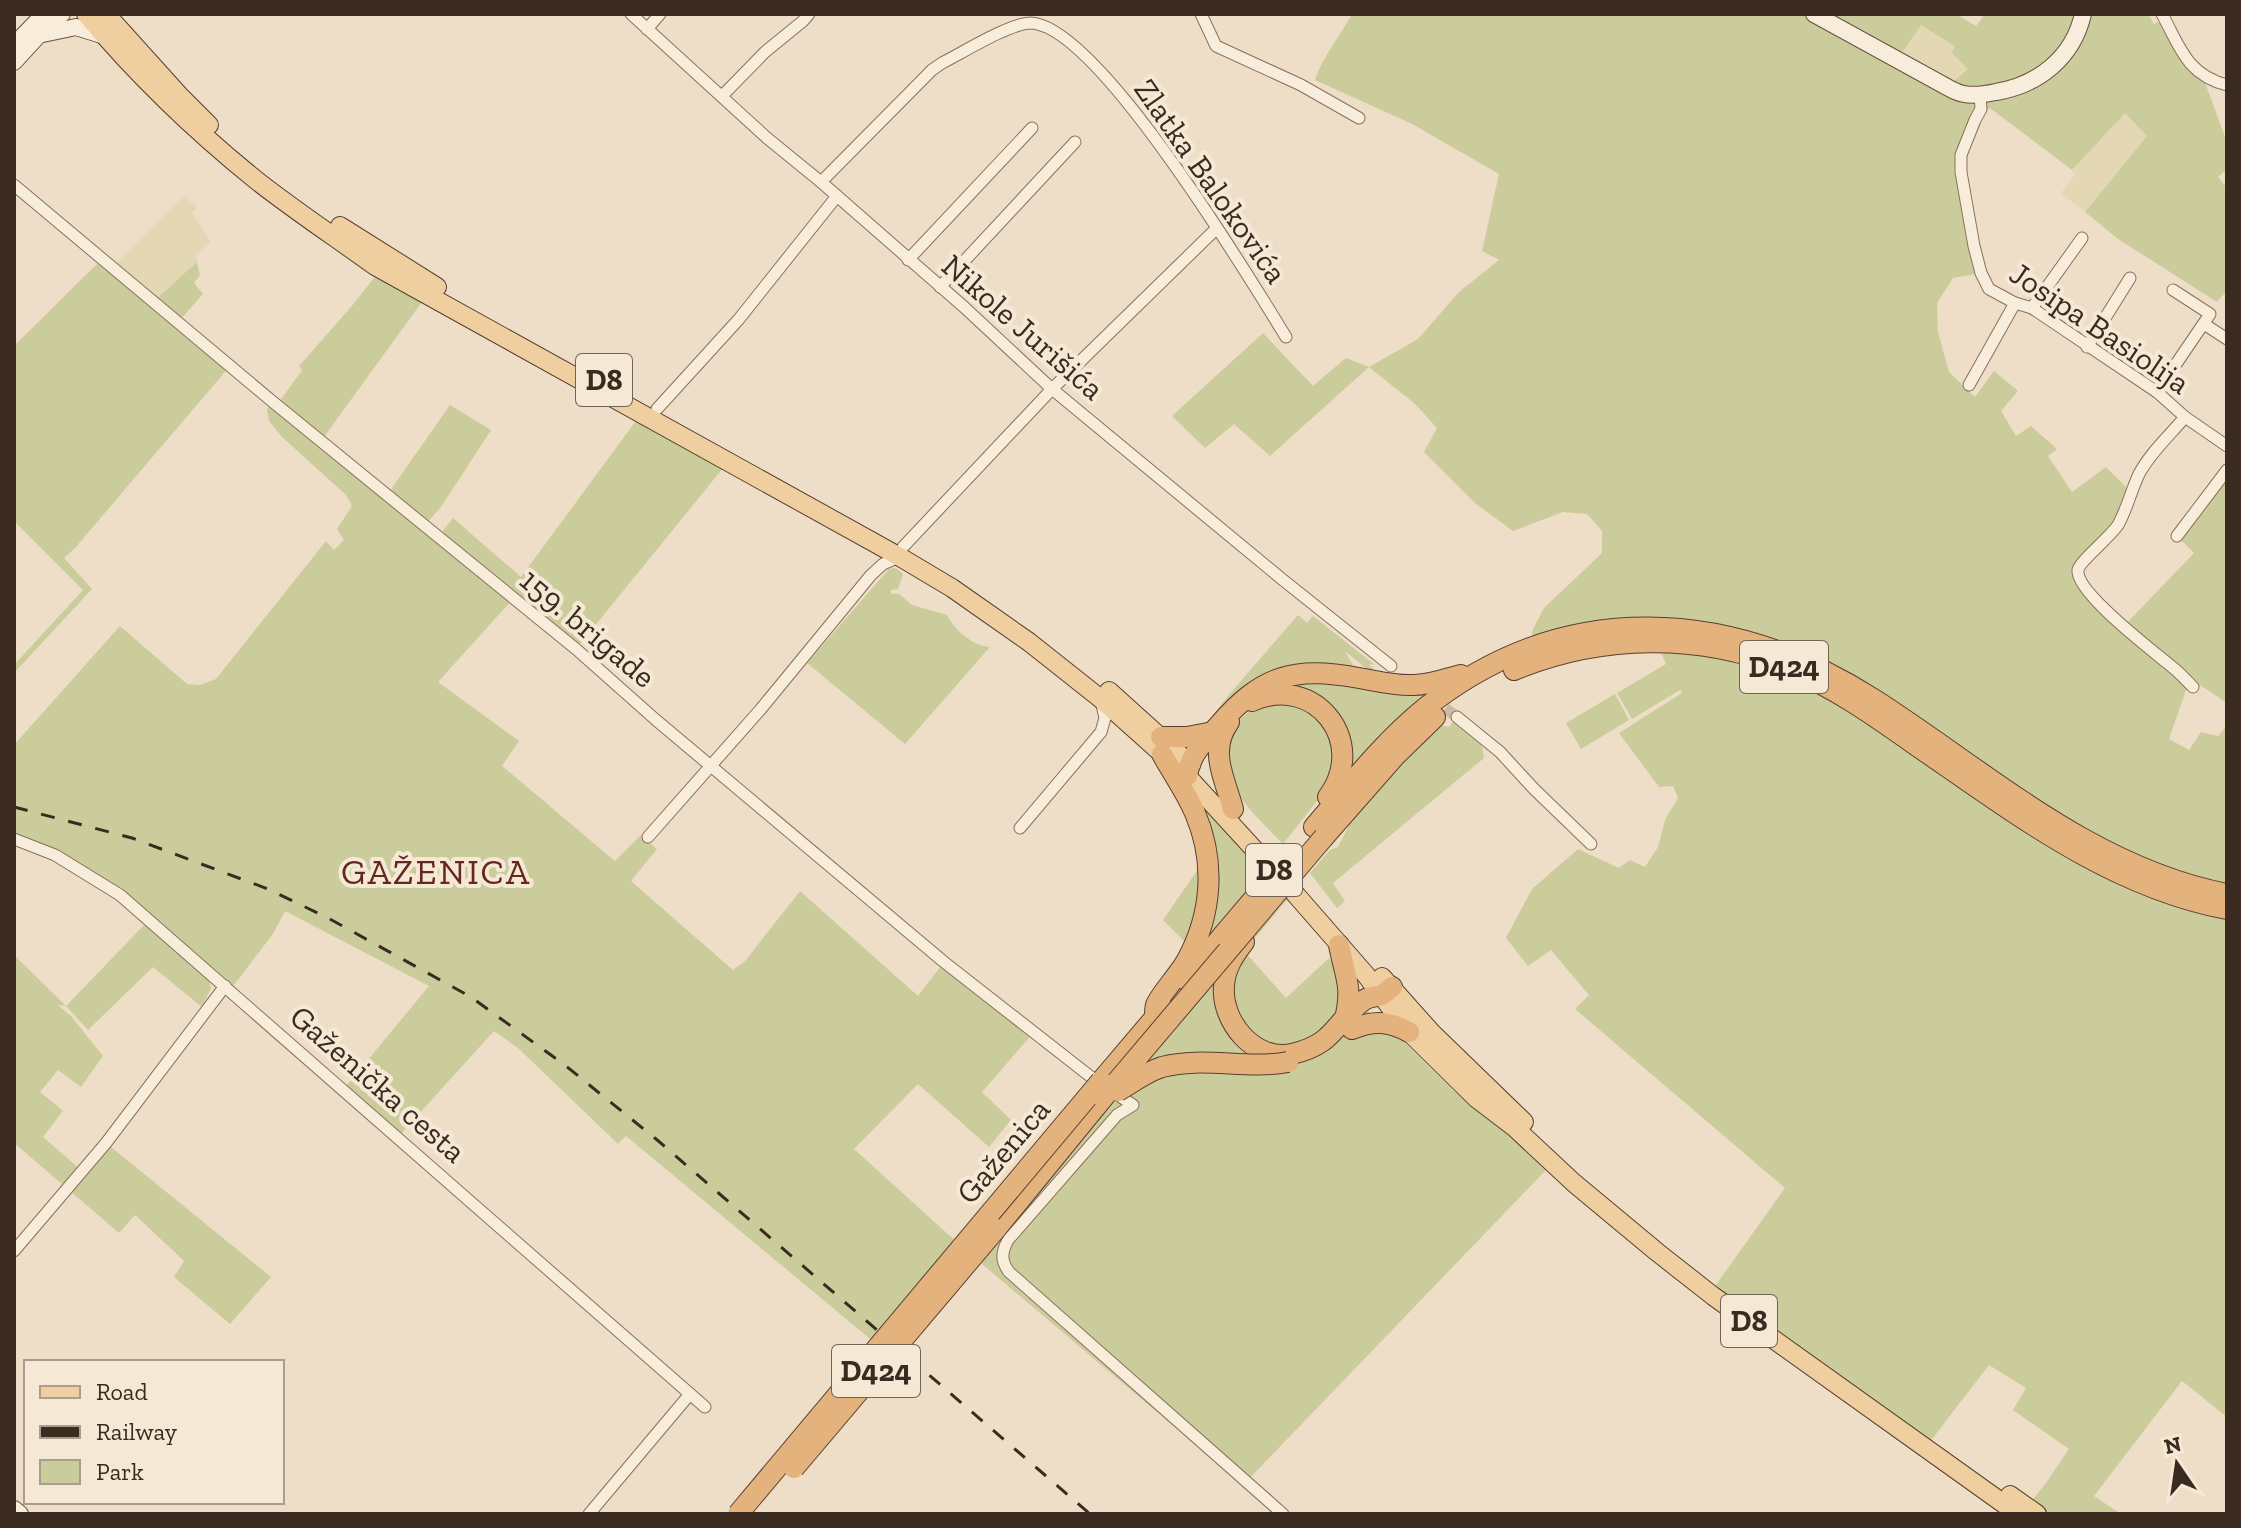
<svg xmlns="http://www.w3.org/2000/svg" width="2241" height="1528" font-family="'Zilla Slab',serif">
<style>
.farmland{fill:#e3d7b4}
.green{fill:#cbcc9b;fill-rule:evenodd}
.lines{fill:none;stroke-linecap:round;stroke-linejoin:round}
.minor-tunnel{stroke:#cabaa6;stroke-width:11;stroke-dasharray:11 5.5;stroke-linecap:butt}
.minor-casing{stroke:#89705c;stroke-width:13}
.secondary-casing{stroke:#6b5140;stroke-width:18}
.primary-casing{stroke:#573f30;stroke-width:20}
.trunk-casing{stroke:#573f30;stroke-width:22}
.minor{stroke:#f8ecda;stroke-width:11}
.secondary{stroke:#f8ecda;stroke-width:16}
.primary{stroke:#efcfa0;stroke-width:18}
.trunk{stroke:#e4b27d;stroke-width:20}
.rail{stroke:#3a2a20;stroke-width:3;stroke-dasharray:14 14;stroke-linecap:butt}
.trunk-bridge-casing{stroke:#573f30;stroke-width:22;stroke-linecap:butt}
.trunk-bridge{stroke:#e4b27d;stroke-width:20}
.labels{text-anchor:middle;stroke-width:8;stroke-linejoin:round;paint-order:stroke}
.shield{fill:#f5e9d6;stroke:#726357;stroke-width:2}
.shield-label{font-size:30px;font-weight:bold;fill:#3a2a20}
.street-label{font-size:32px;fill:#3a2a20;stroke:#f5e9d6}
.quarter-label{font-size:36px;letter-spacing:2px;fill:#652820;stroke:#f5e9d6}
</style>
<rect width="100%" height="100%" fill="#eedec7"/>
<g class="farmland">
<polygon points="1921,25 1956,46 1969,69 1947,87 1897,61"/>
<polygon points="2125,112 2147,136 2085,212 2061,193 2075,175 2072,170"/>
<polygon points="184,196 197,207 192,213 211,242 196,255 197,262 154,301 113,266"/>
</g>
<g class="green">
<path d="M 1352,14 L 1956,14 L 1976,26 L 1985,14 L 2148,14 L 2154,24 L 2165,19 L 2203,77 L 2227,142 L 2227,169 L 2218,177 L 2227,188 L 2227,296 L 2224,294 L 2217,302 L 2118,239 L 2085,212 L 2147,136 L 2125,113 L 2072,170 L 1990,108 L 1975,120 L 1961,155 L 1981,273 L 1953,278 L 1937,303 L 1938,332 L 1949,372 L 1975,397 L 1994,371 L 2018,391 L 2001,411 L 2016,436 L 2031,426 L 2057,449 L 2048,456 L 2072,492 L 2106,467 L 2132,493 L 2125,513 L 2078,575 L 2124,626 L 2194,553 L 2177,536 L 2227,470 L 2227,703 L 2200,685 L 2186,690 L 2169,739 L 2189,750 L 2201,732 L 2218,736 L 2227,726 L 2227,1417 L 2182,1381 L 2094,1496 L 2121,1514 L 2021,1514 L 2046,1483 L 2069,1449 L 2013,1410 L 2026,1388 L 1989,1365 L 1919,1456 L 1789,1361 L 1713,1289 L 1785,1188 L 1575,1009 L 1589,995 L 1551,950 L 1528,966 L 1506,938 L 1532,889 L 1578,849 L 1619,868 L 1630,860 L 1645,867 L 1658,847 L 1665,820 L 1678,798 L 1673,786 L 1659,787 L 1619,733 L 1682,693 L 1680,690 L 1632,719 L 1617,693 L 1666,664 L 1653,634 L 1528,656 L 1533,629 L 1544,608 L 1602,553 L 1602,531 L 1587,514 L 1563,512 L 1513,531 L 1476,504 L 1424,452 L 1437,428 L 1415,404 L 1369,367 L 1270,456 L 1234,424 L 1205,448 L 1172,416 L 1263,333 L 1313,386 L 1346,358 L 1369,367 L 1418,339 L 1459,292 L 1499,260 L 1482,251 L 1499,174 L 1412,124 L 1315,80 C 1323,56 1340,36 1352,14 ZM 1921,25 L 1955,46 L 1952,53 L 1968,69 L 1947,87 L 1897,60 Z"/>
<polygon points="197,262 200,275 194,283 203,294 178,322 230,366 75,548 64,558 92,589 14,673 14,665 83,590 14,521 14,346 97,264 113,266 154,301"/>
<polygon points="381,269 427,295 321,441 387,495 450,405 491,430 441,507 425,525 439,536 453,518 521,577 641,414 728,462 576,649 513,599 438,682 519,741 502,766 615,861 641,835 657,849 631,881 733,970 745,961 800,891 918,996 944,962 1034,1032 982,1092 1011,1120 989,1147 918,1084 854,1149 961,1246 1101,1081 1192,949 1163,920 1207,856 1197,788 1297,888 1244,951 1286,998 1329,958 1382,1029 1396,1034 1453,1090 1475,1110 1502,1125 1548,1168 1243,1485 962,1247 875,1343 626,1136 618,1144 518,1048 494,1031 397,1138 343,1090 429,986 285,911 273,934 230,990 120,895 14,839 14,745 120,626 187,684 200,685 216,679 326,541 334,550 344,540 337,529 352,506 346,495 282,437 269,421 267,409 273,402 277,405 302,370 299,366 351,307"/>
<path d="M 896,568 L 903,574 L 898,589 L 891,590 L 891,594 L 899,594 L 912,605 L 947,615 C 956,631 971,645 990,647 L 905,744 L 807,663 L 889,569 Z"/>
<polygon points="1298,615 1307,623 1313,616 1375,665 1369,664 1380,677 1368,670 1345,651 1357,673 1319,666 1205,726 1227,697"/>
<polygon points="1312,678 1414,696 1417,693 1445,686 1346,777 1345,738 1279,685"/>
<polygon points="1615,694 1629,720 1581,749 1566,723"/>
<path d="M 1260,704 L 1296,704 L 1322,721 L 1335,744 L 1330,785 L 1283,844 C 1268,828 1241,804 1234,785 C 1219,747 1227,725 1260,704 Z"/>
<polygon points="1453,722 1482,746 1484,758 1333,883 1345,901 1337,908 1310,873 1330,850 1338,847 1358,808 1439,725 1449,727"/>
<polygon points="145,924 209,980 211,988 202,1007 153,967 88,1030 66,1006 58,1005 71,1016 103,1056 81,1087 58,1070 40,1092 63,1111 43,1137 82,1171 106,1143 271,1277 230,1324 174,1277 184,1261 135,1215 119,1233 14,1143 14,955 66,1006"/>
</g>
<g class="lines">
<polyline class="minor-tunnel" points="1432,699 1457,717"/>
<defs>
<g id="minor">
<polyline points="631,14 767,138 821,182 964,307 1052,389 1283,580 1391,666"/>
<polyline points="1201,14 1216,46 1301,85 1359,118"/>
<path d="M 2162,14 C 2180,47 2187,75 2227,85"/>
<polyline points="647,29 660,14"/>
<polyline points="1980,95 1981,109 1975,120 1961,155 1961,172 1974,246 1981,273 1989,289 2015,303 2032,308 2157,392 2185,417 2227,446"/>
<polyline points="722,96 765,52 803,21 809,14"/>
<path d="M 821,182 L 932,70 L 942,63 C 962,53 1010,23 1031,23 C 1098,26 1249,277 1286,337"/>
<path d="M 14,185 L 273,402 L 576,649 L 656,720 L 944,962 L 1091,1077 L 1133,1105 L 1117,1115 L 1008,1240 C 1001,1253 1001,1261 1009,1272 L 1283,1514"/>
<polyline points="908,260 1032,128"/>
<polyline points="940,287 1075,142"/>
<polyline points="2032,308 2082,238"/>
<polyline points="2204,324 2227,339"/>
<polyline points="2087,347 2130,278"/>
<polyline points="1969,385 2015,303"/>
<polyline points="2157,392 2210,314 2173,290"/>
<polyline points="657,409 739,319 837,196"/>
<path d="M 2185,417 C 2170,435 2150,453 2139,474 C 2131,491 2127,509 2118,525 C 2110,537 2079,562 2078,570 C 2075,592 2153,651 2171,666 C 2179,672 2186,680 2193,687"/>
<polyline points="2177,536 2227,470"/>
<polyline points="903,547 1052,389 1217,228"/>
<polyline points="1457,717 1500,752 1534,789 1591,844"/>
<polyline points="1020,828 1101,732 1105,718 1101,700"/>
<polyline points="648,837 760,710 871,575 883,564 899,557"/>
<polyline points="14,839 55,855 120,895 705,1407"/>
<polyline points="14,1251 106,1143 225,986"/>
<polyline points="589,1514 690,1394"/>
</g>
<g id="secondary">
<path d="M 1814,14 L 1947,87 C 1952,90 1959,93 1964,94 C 1975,96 1986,94 1996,92 C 2038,85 2073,58 2083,14"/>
<polyline points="38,35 76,27 105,36"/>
<polyline points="14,45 44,14"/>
<polyline points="14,62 48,25 62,14"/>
<polyline points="14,1509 20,1514"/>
</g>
<g id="primary">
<path d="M 86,14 C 137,75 194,130 256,180 C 294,210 335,237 375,266 L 900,557 L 952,588 L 1029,642 L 1101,699 L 1187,776 L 1297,896 L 1366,975 L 1409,1032 L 1476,1098 L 1514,1127 L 1574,1183 L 1657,1252 L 1713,1296 L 2018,1514"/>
<polyline points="106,14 179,95 209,125"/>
<polyline points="340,226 437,287"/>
<polyline points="1109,691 1191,765"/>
<polyline points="1382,977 1432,1033 1524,1122"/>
<polyline points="2010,1495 2037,1514"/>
</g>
<g id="trunk">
<path d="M 1514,670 C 1602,634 1698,633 1787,668 C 1834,687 1876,717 1917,746 C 2013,812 2110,887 2227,909"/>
<path d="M 1252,701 C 1315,673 1369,742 1328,797"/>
<path d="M 1229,722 C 1208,751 1225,779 1233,809"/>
<polyline points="1161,737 1187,737 1213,732"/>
<path d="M 1187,776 C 1190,754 1204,742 1218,726 C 1262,675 1293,666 1359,678 C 1377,681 1395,686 1413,685 C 1431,685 1444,679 1461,675"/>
<path d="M 1314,827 C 1349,786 1383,742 1425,708 C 1564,597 1730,607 1875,700 C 1987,772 2092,868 2227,894"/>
<polyline points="1324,837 1396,755 1435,717"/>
<path d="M 1244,942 C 1234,955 1225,968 1224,986 C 1221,1021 1254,1062 1292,1054 C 1336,1044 1334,1022 1364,1000 C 1370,996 1376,997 1382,995 C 1385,993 1388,990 1392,987"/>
<path d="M 1339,945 C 1345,977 1353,985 1345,1019"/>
<polyline points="1186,980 1223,935"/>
<path d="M 1155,1017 C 1155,1013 1155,1009 1156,1005 C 1158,997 1181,972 1187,960 C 1212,914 1216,862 1195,813 C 1186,792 1173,774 1162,754"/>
<path d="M 1352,1029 C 1374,1020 1389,1021 1409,1032"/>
<polyline points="1101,1081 1163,1008"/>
<polyline points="996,1229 1103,1098"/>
</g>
</defs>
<use href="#minor" class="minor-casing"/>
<use href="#secondary" class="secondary-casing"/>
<use href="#primary" class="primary-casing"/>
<use href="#trunk" class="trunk-casing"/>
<use href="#minor" class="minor"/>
<use href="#secondary" class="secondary"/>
<use href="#primary" class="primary"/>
<use href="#trunk" class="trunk"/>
<polyline class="rail" points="14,807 132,838 268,889 328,918 471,997 566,1066 656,1139 1090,1514"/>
<defs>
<g id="trunk-bridge">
<polyline points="1223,935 1291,855"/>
<path d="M 1118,1091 C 1132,1083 1146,1072 1162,1067 C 1203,1056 1247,1070 1288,1062"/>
<polyline points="1103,1098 1324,837"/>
<polyline points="794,1468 996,1229"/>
<polyline points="738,1514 1101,1081"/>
</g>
</defs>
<use href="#trunk-bridge" class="trunk-bridge-casing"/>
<use href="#trunk-bridge" class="trunk-bridge"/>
</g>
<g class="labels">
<g class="shield">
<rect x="576" y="354" width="56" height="52" rx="6"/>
<rect x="1740" y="641" width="88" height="52" rx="6"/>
<rect x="1246" y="844" width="56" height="52" rx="6"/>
<rect x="1721" y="1295" width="56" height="52" rx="6"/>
<rect x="832" y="1345" width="88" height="52" rx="6"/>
</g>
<g class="shield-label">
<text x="604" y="390">D8</text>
<text x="1784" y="677">D424</text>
<text x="1274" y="880">D8</text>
<text x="1749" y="1331">D8</text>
<text x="876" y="1381">D424</text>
</g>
<g class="street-label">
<text transform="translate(1211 181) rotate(55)" y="11">Zlatka Balokovića</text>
<text transform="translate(1023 327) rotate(41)" y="11">Nikole Jurišića</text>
<text transform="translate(2100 328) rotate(34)" y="11">Josipa Basiolija</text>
<text transform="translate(588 628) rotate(40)" y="11">159. brigade</text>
<text transform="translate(378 1084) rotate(41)" y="11">Gaženička cesta</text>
<text transform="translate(1003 1151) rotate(-50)" y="11">Gaženica</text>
</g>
<g class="quarter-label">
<text x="436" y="884">GAŽENICA</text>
</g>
</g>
<rect width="2241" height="1528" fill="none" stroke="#3a2a20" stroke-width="32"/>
<rect x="24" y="1360" width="260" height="144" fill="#f5e9d6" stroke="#aa9d8d" stroke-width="2"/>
<rect x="40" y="1386" width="40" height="12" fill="#efcfa0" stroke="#aa9d8d" stroke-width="2"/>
<text x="96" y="1400" font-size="24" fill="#3a2a20">Road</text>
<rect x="40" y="1426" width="40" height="12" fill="#3a2a20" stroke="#aa9d8d" stroke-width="2"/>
<text x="96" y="1440" font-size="24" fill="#3a2a20">Railway</text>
<rect x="40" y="1460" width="40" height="24" fill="#cbcc9b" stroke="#aa9d8d" stroke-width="2"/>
<text x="96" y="1480" font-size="24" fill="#3a2a20">Park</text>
<g transform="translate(2177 1464) rotate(347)" stroke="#f5e9d6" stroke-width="6" paint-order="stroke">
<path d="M0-6L14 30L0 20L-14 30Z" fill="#3a2a20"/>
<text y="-12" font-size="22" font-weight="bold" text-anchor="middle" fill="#3a2a20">N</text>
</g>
</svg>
